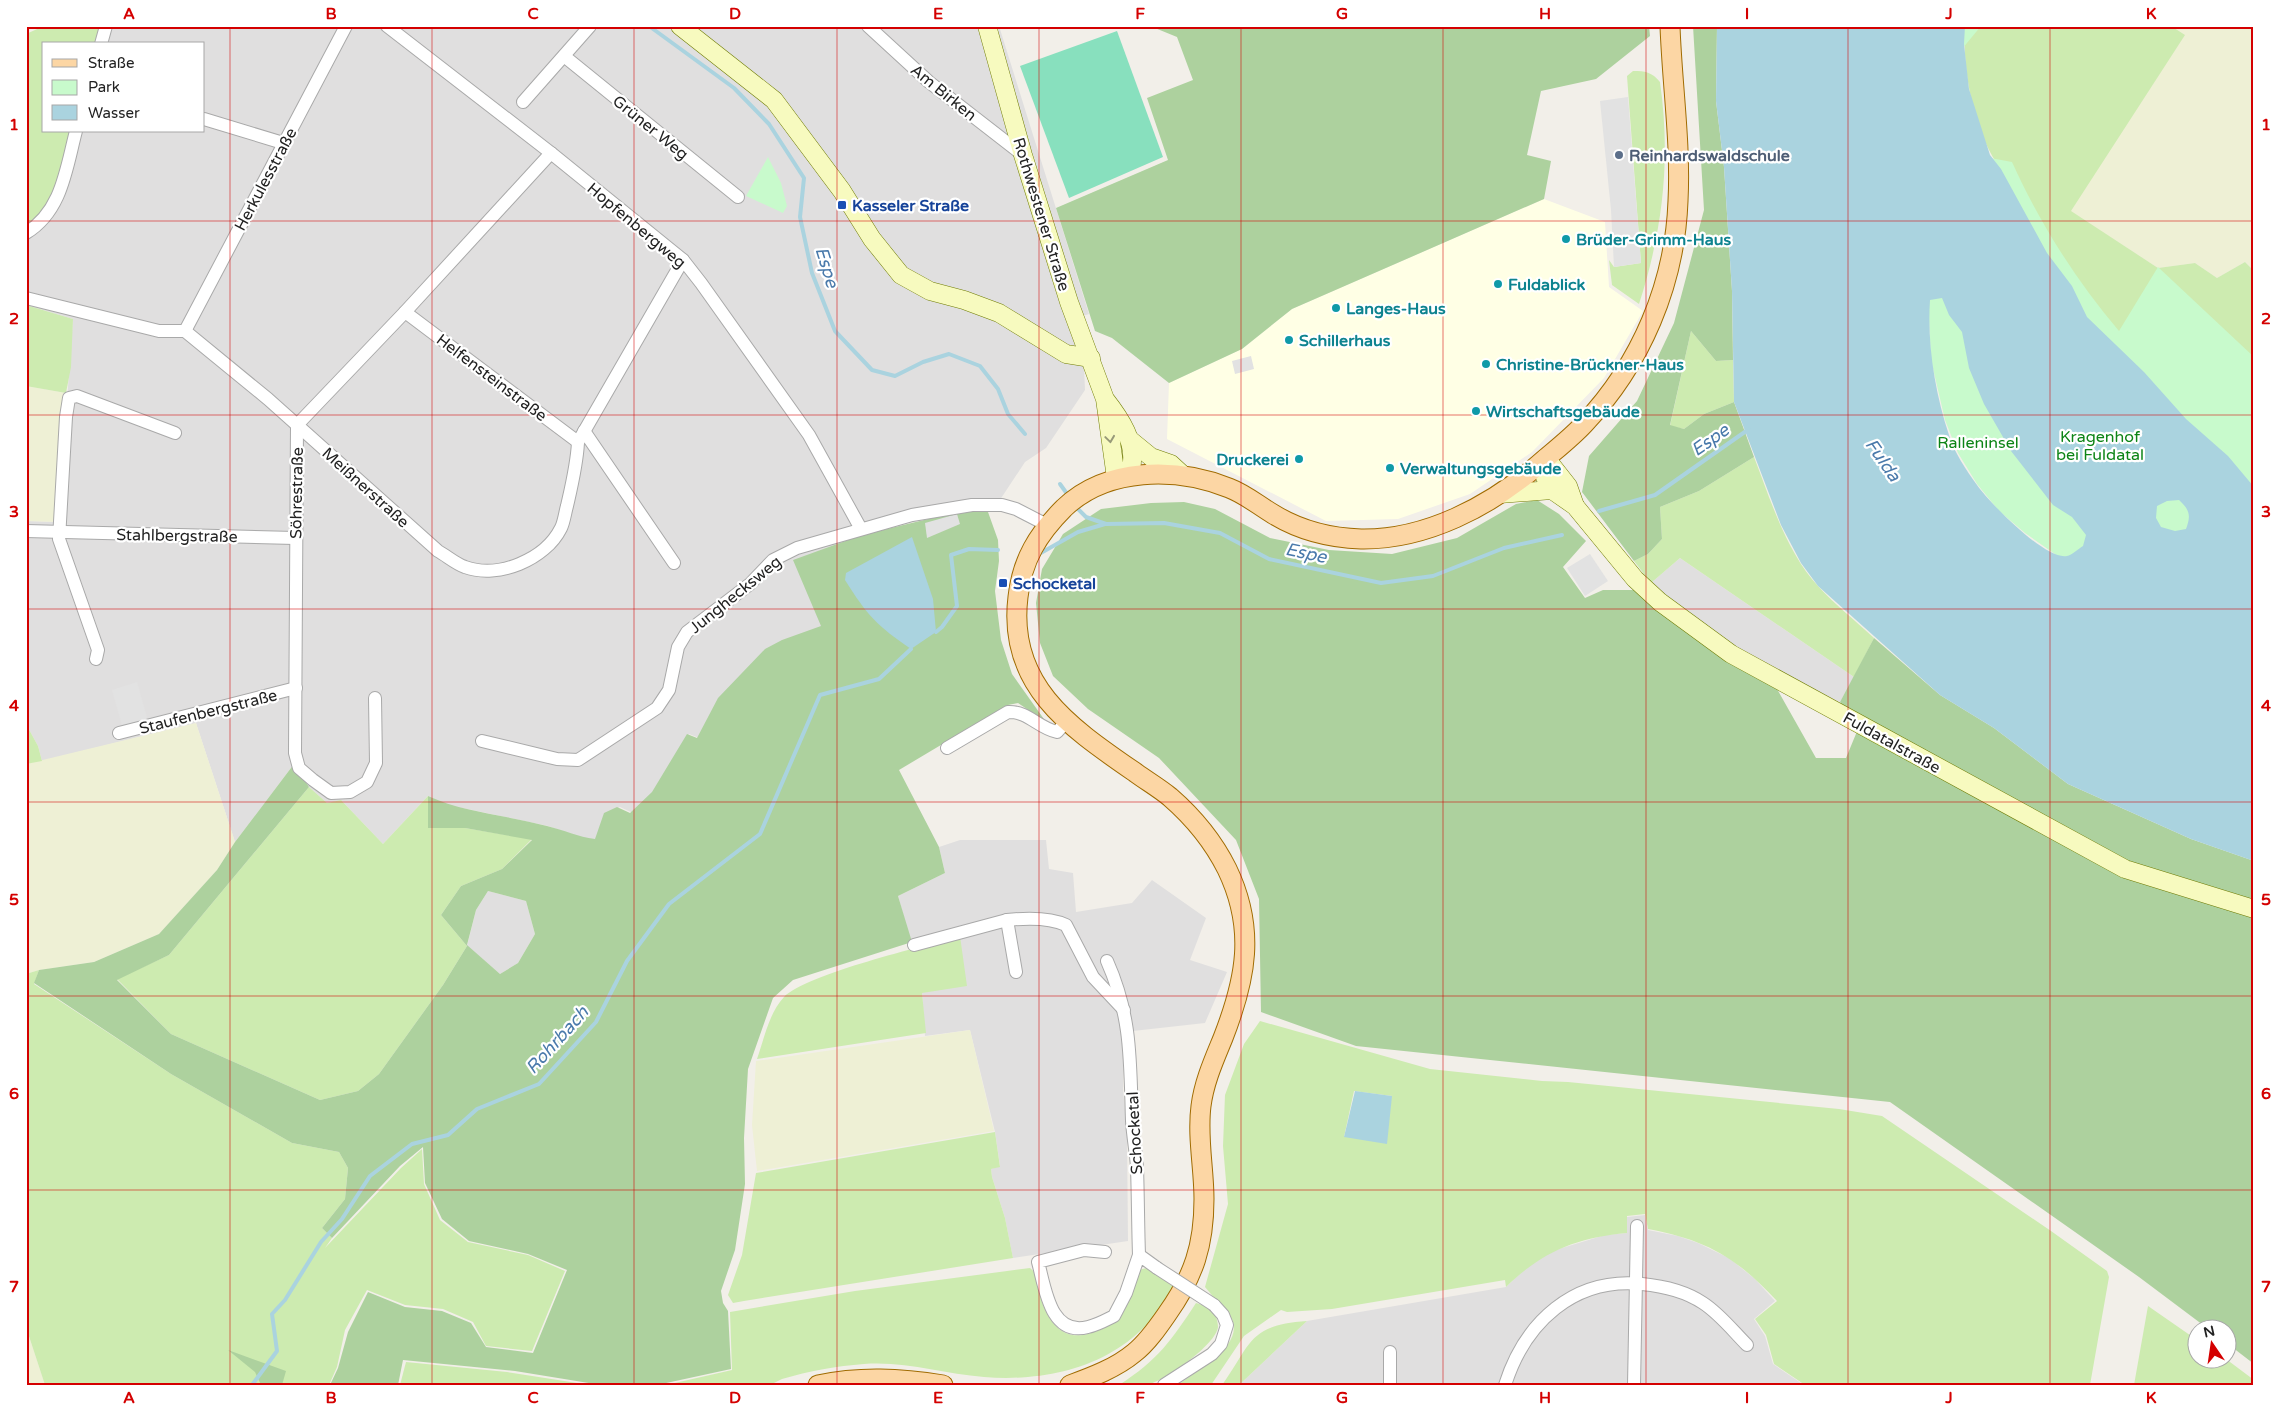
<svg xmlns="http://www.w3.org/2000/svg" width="2280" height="1411" font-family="'Varela Round',sans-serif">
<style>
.residential{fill:#e0dfdf}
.education{fill:#ffffe5}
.farmland{fill:#eef0d5}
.grass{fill:#cdebb0;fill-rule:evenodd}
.forest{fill:#add19e;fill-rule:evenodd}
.park{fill:#c8facc}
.pitch{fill:#88e0be}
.parking{fill:#e2e2e2}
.water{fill:#aad3df;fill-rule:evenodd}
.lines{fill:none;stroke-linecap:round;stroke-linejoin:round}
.stream{stroke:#aad3df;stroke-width:4}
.street-casing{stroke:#a9a9a9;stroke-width:14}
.secondary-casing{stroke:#707d05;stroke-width:19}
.primary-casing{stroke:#a06b00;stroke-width:21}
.street{stroke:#fff;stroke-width:12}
.secondary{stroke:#f7fabf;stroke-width:18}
.primary{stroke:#fcd6a4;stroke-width:19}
.street-bridge-casing{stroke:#a9a9a9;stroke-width:14;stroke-linecap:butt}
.street-bridge{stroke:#fff;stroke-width:12}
.oneway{stroke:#979978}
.grid{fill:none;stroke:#d40000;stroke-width:1;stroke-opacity:0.55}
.service-dot{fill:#5c6f8a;stroke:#fff;stroke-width:2}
.transit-dot{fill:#1a4fb4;stroke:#fff;stroke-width:2}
.culture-dot{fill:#0f9aa8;stroke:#fff;stroke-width:2}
.labels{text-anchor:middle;stroke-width:4.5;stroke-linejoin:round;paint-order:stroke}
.street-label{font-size:16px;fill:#222;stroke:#fff}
.service-label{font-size:16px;font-weight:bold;fill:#4e5e75;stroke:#fff;text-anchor:start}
.transit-label{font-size:16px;font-weight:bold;fill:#164399;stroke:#fff;text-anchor:start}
.culture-label{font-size:16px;font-weight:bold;fill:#0d838f;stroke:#fff;text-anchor:start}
.park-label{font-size:16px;fill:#0c8416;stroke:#fff}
.water-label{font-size:18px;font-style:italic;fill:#4a7aab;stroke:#fff}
.neatline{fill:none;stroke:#d40000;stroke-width:2}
.grid-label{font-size:16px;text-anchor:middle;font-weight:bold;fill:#d40000}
</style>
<rect width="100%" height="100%" fill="#f2efe9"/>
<g class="residential">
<polygon points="105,26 999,26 1089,314 1066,321 1084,367 1085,390 1046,448 1025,462 992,512 960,511 865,533 822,627 699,738 689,734 654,793 633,813 620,807 607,813 597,840 578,837 548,826 448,805 428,796 383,844 342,801 327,803 309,787 294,764 235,842 196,723 42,761 38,746 26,724 26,521 58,522 73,319 26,305 26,227 74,131 204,131 204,44 100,44"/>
<polygon points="1680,558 1854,677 1840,702 1747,658 1651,583"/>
<polygon points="960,840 1046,840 1049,869 1073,873 1076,912 1132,903 1152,880 1206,918 1190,960 1227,972 1205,1023 1124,1032 1123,1089 1127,1133 1128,1241 1013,1258 1005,1218 992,1177 991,1169 1000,1166 995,1132 970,1030 925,1036 922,993 913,949 898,896 945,873 939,847"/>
<polygon points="488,891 526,901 535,934 518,963 500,974 467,946 476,910"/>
<polygon points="1645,1215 1648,1230 1678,1236 1698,1243 1729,1258 1755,1279 1775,1301 1754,1319 1765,1336 1773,1364 1804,1385 1239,1385 1307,1321 1506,1287 1527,1267 1552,1251 1605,1235 1627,1233 1627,1217"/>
</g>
<polygon class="education" points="1544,199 1605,222 1609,287 1643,311 1604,378 1532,452 1470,494 1398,519 1326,521 1167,439 1169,383 1242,349 1292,309"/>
<g class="farmland">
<polygon points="2171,26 2254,26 2254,271 2245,262 2217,278 2195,263 2158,268 2070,211 2184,36"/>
<polygon points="26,386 66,393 58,522 26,521"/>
<polygon points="196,723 235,842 217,870 159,934 94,962 39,970 26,974 26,764"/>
<polygon points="970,1030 994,1131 757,1171 752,1125 756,1061"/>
<polygon points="26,1327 45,1385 26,1385"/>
</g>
<g class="grass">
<polygon points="44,26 105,26 100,44 44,44 44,131 74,131 53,198 47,209 26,227 26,34"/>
<path d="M 1965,26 L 2171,26 L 2185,35 L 2071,211 L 2158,268 L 2195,263 L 2217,278 L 2245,262 L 2254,271 L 2254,487 L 2109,340 L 2001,169 C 1974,134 1962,70 1965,26 Z"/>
<path d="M 1633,71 C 1645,71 1652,72 1660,82 C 1671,159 1663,230 1639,304 L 1612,285 L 1609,260 L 1614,267 L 1641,263 L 1627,76 Z"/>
<polygon points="26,305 73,319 71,367 66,393 26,386"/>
<polygon points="1691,331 1716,361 1733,360 1734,402 1704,414 1684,429 1670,426"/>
<path d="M 1754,457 C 1771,501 1786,551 1818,586 C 1835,605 1856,621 1874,638 L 1854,677 L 1680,558 L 1651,583 L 1634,561 L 1648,554 L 1662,539 L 1660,507 L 1699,491 Z"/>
<polygon points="26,724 38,746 42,761 26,764"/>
<polygon points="309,787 327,803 341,800 383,844 428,796 429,828 465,828 532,839 502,869 461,886 441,915 467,946 443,985 379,1074 358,1091 320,1100 171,1034 117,979 169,955"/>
<path d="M 960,936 L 967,986 L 922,993 L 926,1033 L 757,1059 C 764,1039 769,1013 784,997 C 806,974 925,946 960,936 Z"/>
<polygon points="39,970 34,984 171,1074 292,1143 339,1152 348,1168 345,1199 322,1228 332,1238 325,1248 401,1168 422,1149 424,1184 440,1220 468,1242 528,1255 565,1271 532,1351 486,1346 473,1322 443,1309 405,1305 367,1290 345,1330 337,1367 329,1385 45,1385 26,1327 26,974"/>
<path d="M 1260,1021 L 1430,1069 L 1542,1081 L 1568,1082 L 1839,1109 L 1882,1116 L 2051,1231 L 2107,1271 L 2109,1277 L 2090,1385 L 1805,1385 L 1774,1364 L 1766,1335 L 1755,1319 L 1777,1301 C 1737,1258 1707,1240 1648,1229 L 1645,1214 L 1627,1216 L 1627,1233 C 1576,1238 1543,1251 1506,1287 L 1505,1280 L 1332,1309 L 1287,1312 L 1281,1310 L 1244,1336 L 1211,1385 L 1178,1385 C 1196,1371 1244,1346 1232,1319 L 1205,1287 L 1228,1204 L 1223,1146 L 1225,1095 L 1244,1044 ZM 1354,1091 L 1392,1096 L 1344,1137 Z"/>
<polygon points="995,1132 1000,1167 991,1169 992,1177 1005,1218 1013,1258 744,1301 733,1303 728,1295 742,1255 756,1173"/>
<path d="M 1150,1267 L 1173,1286 C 1138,1359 1060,1383 984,1377 C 943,1374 907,1361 864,1364 C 837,1366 809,1371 782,1379 C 777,1381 773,1384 768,1385 C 759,1387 747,1385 738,1385 C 714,1385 690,1385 666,1385 L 732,1370 L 730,1312 L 855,1291 L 1030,1268 C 1040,1275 1038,1288 1041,1299 C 1049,1324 1064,1342 1091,1333 C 1129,1321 1127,1303 1139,1270 Z"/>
<path d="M 1196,1303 L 1212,1308 C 1215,1314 1218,1320 1218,1327 C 1216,1345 1164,1381 1147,1385 C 1138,1387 1128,1385 1119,1385 C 1158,1360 1171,1341 1196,1303 Z"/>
<polygon points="2148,1306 2197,1340 2198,1358 2226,1359 2254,1380 2254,1385 2134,1385"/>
<path d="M 1307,1321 L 1239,1385 L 1222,1385 C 1252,1343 1248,1325 1307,1321 Z"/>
<polygon points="406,1362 507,1372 590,1385 400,1385"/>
</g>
<g class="forest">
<polygon points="1150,26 1649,26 1650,36 1596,79 1541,91 1527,155 1551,161 1544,199 1292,309 1242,349 1169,383 1112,338 1095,331 1056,208 1168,160 1147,98 1193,80 1177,37"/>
<polygon points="1693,26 1717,26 1716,101 1724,167 1732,291 1733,360 1716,361 1691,331 1670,425 1684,429 1704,414 1734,402 1754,457 1699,491 1660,507 1662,539 1648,554 1634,561 1582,492 1589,456 1637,401 1674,323 1704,210"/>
<polygon points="1537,500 1559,514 1586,541 1563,567 1585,598 1603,590 1635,590 1777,689 1816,758 1846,758 1858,729 1840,702 1874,638 1940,695 1994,728 2068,784 2191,839 2254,861 2254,1364 2228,1344 2228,1328 2207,1328 2139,1277 1890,1102 1356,1046 1261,1012 1259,899 1236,840 1159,758 1088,709 1053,676 1040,643 1036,603 1042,569 1063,534 1101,509 1151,503 1184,502 1215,509 1270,538 1329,550 1392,554 1457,538 1516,504"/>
<path d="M 957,512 L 988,512 L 998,540 L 999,561 L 995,591 L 1001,640 L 1012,674 L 1046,722 L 1018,703 L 1008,705 L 899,770 L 939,847 L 945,873 L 898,896 L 912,942 L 793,980 L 773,998 L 748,1069 L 744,1138 L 745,1184 L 735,1250 L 721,1291 L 723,1303 L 728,1311 L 731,1369 L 657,1385 L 601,1385 L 515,1371 L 403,1360 L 398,1385 L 330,1385 L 338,1368 L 348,1332 L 368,1292 L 405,1307 L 442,1311 L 471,1323 L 486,1347 L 533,1353 L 567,1270 L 528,1254 L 469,1241 L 442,1219 L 425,1183 L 423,1147 L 400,1166 L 332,1238 L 322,1228 L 345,1199 L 348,1168 L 339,1152 L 292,1143 L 171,1074 L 34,983 L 39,970 L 94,962 L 159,934 L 217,870 L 235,842 L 294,764 L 309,787 L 169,955 L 117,980 L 171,1034 L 320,1100 L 358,1091 L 379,1074 L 443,985 L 467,946 L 441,915 L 461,886 L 502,869 L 532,840 L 465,828 L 428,828 L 428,796 C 465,813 507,815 547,826 C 564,830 578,837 595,839 L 604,813 L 617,807 L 630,813 L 652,792 L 687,734 L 697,738 L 718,698 L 765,649 L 782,640 L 821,626 L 793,560 L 862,535 ZM 488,891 L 526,901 L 535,934 L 518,963 L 500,974 L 467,945 L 476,910 Z"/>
<polygon points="228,1350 286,1371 282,1385 261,1385 255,1372"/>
</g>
<g class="park">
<path d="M 1915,26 L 1981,26 L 1962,49 L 1966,93 L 1985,157 L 2012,162 C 2040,224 2076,280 2119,331 L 2158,267 L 2254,357 L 2254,547 L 2062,559 L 2025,533 L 1999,511 L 1977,484 L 1958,453 L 1945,420 L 1931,360 Z"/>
<polygon points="768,157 781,183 787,206 783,213 746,196"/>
</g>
<polygon class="pitch" points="1117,31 1163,157 1069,198 1020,66"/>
<g class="parking">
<polygon points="1628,97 1641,263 1614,267 1611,210 1600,101"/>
<polygon points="1251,356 1254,369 1235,374 1232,361"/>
<polygon points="957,514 960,524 927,538 925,523"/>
<polygon points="1590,554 1608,581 1585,596 1567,568"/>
<polygon points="137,682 148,721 123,729 112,690"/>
</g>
<g class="water">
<path d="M 1717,26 L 1965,26 L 1964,44 L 1969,89 L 1990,155 L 2001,169 L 2047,253 L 2072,286 L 2087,317 L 2144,372 L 2186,419 L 2228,456 L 2254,487 L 2254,861 L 2191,839 L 2068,784 L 1994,728 L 1940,695 L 1818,586 L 1801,563 L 1781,525 L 1734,402 L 1732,291 L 1724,167 L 1716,101 ZM 1942,298 L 1949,315 L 1962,332 L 1969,368 L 1984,404 L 2011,451 L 2053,505 L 2072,517 L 2086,535 L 2083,546 C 2078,549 2072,555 2067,556 C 2046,561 1989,502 1977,485 C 1966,470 1954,452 1949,435 C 1935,393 1927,344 1930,300 ZM 2179,500 C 2190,510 2191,516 2186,529 L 2175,531 L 2161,527 L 2156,518 L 2157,506 L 2167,501 Z"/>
<path d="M 912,537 L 933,599 L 936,632 L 911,649 C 877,626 867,615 845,580 L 846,573 Z"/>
<polygon points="1355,1091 1392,1096 1387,1144 1344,1137"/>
</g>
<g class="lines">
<g class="stream">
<polyline points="649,26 734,88 769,124 804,178 800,217 812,273 835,331 872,370 895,376 923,362 949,354 980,366 998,389 1008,414 1025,434"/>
<polyline points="1060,484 1070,498"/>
<polyline points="1075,506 1086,517 1106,524 1164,523 1220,533 1269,559 1381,583 1433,576 1504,548 1562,535"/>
<polyline points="1599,511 1655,495 1749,429"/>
<polyline points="1039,554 1078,532 1105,524"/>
<polyline points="936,632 942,627 957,606 951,555 969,549 998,550"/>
<polyline points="252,1385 277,1351 272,1314 285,1300 321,1242 342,1219 370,1176 412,1144 448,1135 477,1109 539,1084 596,1022 627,961 669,904 760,834 820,695 879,679 911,649"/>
</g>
<defs>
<g id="street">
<polyline points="387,26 551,153 683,260 701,283 809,435 861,529"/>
<polyline points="868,26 929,82 1023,155"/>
<polyline points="101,44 106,26"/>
<polyline points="564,56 738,197"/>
<polyline points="523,102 590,26"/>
<polyline points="204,119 283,143"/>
<path d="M 26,233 C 62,211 66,169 76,131"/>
<path d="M 26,298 L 159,331 L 185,331 L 268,399 L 438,551 C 447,556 456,564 465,567 C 498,579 545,560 561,528 C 564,522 565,513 567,506 C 572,484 577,464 578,442 L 683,260"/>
<polyline points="405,312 578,442"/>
<polyline points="185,331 346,26"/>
<polyline points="584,431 674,563"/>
<polyline points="26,531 295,538"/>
<polyline points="96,659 98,650 59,539 66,417 69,398 77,396 175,433"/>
<polyline points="375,698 376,763 367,782 350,792 331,793 313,780 299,768 295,753 297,425 405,312 551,153"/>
<polyline points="119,733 296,688"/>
<polyline points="482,741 557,759 578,760 657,708 669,690 678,647 687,632 750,584 773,560 797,548 912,515 972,505 1002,505 1016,509 1047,525"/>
<path d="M 947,748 L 1008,712 C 1028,711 1038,728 1057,732 L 1067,721"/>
<polyline points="1007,920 1016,972"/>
<path d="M 914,945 L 1007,920 C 1026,918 1049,917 1066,925 L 1093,977 L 1124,1010"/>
<path d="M 1107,961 C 1132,1017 1130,1062 1132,1121 C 1133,1137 1136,1152 1137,1167 C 1138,1196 1138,1226 1139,1255"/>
<path d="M 1105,1252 L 1084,1250 L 1038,1262 C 1045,1287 1050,1337 1088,1327 C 1097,1325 1106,1320 1114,1316 L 1126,1293 L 1139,1255 L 1157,1268"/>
<polyline points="1390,1352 1390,1385"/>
<polyline points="1164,1385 1212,1354 1221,1344 1227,1325 1223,1315 1214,1305"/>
<path d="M 1505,1385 C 1525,1322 1574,1277 1642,1284 C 1663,1286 1685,1291 1703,1303 C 1720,1314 1733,1331 1747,1345"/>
<polyline points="1634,1385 1637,1226"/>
</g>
<g id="secondary">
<polyline points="680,26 774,100 842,191 872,239 901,275 930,291 964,300 999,313 1066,354 1091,358"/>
<path d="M 987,26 L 1023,155 L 1069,302 L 1105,399 L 1116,478 L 1131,468 C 1137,443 1120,418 1105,399"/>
<polyline points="1129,439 1151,457 1171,464 1184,476"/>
<polyline points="1546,458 1545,477 1552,490 1575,506 1635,579 1660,602 1731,654 2125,869 2254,909"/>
<polyline points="1546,458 1568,486 1575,506"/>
<polyline points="1499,494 1552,490"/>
</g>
<g id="primary">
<path d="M 818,1385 C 860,1376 900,1378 943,1385"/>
<path d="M 1070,1385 C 1092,1377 1116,1368 1134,1353 C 1147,1343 1158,1327 1167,1314 C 1194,1276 1204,1245 1204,1199 C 1204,1168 1197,1137 1201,1106 C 1204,1082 1214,1060 1223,1038 C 1246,979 1256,929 1227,869 C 1213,841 1193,817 1170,797 C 1159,788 1147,781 1136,773 C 1071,728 1007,686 1018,597 C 1022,560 1038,534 1064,508 C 1107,467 1176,467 1229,488 C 1245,494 1258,505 1273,514 C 1299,530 1331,538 1361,539 C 1426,540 1490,506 1538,465 C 1554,451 1570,439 1584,424 C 1641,364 1675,284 1678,201 C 1681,143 1672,84 1670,26"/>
</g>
</defs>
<use href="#street" class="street-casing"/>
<use href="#secondary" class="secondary-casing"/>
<use href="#primary" class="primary-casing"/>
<use href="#street" class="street"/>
<use href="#secondary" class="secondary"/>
<use href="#primary" class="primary"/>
<defs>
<polyline id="street-bridge" points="1157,1268 1214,1305"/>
</defs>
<use href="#street-bridge" class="street-bridge-casing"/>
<use href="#street-bridge" class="street-bridge"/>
</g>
<defs><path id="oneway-chevron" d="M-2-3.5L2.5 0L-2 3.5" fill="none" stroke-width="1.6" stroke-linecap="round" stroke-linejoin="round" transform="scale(1.25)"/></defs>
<use class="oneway" href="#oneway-chevron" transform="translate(1110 439) rotate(82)"/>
<path class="grid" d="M 230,26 L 230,1385M 432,26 L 432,1385M 634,26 L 634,1385M 837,26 L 837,1385M 1039,26 L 1039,1385M 1241,26 L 1241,1385M 1443,26 L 1443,1385M 1646,26 L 1646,1385M 1848,26 L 1848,1385M 2050,26 L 2050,1385M 26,221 L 2254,221M 26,415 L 2254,415M 26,609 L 2254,609M 26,802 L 2254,802M 26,996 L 2254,996M 26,1190 L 2254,1190"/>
<circle class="service-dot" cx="1619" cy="155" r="5"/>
<g class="transit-dot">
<rect x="837" y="200" width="10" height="10" rx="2.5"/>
<rect x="998" y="578" width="10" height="10" rx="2.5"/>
</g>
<g class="culture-dot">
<circle cx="1566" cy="239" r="5"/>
<circle cx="1498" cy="284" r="5"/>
<circle cx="1336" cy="308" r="5"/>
<circle cx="1289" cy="340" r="5"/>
<circle cx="1486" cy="364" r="5"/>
<circle cx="1476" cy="411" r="5"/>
<circle cx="1299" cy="459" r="5"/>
<circle cx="1390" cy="468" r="5"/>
</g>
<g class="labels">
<g class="street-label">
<text transform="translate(944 92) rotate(39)" y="6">Am Birken</text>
<text transform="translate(651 127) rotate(39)" y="6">Grüner Weg</text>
<text transform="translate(265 179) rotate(-62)" y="6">Herkulesstraße</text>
<text transform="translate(1042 214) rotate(73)" y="6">Rothwestener Straße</text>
<text transform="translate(637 225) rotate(40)" y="6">Hopfenbergweg</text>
<text transform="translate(492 377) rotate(37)" y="6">Helfensteinstraße</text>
<text transform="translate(366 487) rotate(42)" y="6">Meißnerstraße</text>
<text transform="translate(296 493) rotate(-89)" y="6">Söhrestraße</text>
<text transform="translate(177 535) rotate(1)" y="6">Stahlbergstraße</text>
<text transform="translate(735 594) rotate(-39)" y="6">Junghecksweg</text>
<text transform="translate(208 711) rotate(-14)" y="6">Staufenbergstraße</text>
<text transform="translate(1892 742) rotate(29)" y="6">Fuldatalstraße</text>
<text transform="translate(1134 1133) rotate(-93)" y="6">Schocketal</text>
</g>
<g class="service-label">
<text x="1629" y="161">Reinhardswaldschule</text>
</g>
<g class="transit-label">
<text x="852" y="211">Kasseler Straße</text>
<text x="1013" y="589">Schocketal</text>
</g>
<g class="culture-label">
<text x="1576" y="245">Brüder-Grimm-Haus</text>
<text x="1508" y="290">Fuldablick</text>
<text x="1346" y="314">Langes-Haus</text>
<text x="1299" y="346">Schillerhaus</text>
<text x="1496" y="370">Christine-Brückner-Haus</text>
<text x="1486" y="417">Wirtschaftsgebäude</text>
<text x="1289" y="465" text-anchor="end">Druckerei</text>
<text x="1400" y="474">Verwaltungsgebäude</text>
</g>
<g class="park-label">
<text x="2100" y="442">Kragenhof<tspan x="2100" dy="18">bei Fuldatal</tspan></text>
<text x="1978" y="448">Ralleninsel</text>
</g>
<g class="water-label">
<text transform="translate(827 267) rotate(73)" y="6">Espe</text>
<text transform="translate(1710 440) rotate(-35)" y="6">Espe</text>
<text transform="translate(1883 460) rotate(55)" y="6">Fulda</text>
<text transform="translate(1306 553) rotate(12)" y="6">Espe</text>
<text transform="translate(557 1040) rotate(-48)" y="6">Rohrbach</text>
</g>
</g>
<rect width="2280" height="1411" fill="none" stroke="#ffffff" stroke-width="55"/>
<rect x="42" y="42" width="162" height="90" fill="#ffffff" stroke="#a7a7a7"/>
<rect x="52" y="59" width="25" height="8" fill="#fcd6a4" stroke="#a7a7a7"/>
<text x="88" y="68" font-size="15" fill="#222222">Straße</text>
<rect x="52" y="80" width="25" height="15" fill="#c8facc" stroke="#a7a7a7"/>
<text x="88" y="92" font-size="15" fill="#222222">Park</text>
<rect x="52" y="105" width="25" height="15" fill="#aad3df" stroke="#a7a7a7"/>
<text x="88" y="118" font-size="15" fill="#222222">Wasser</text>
<g transform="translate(2212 1344) rotate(347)"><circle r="24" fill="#ffffff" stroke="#a7a7a7"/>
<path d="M0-4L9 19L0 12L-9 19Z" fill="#d40000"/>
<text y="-8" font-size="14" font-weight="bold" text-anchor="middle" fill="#222222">N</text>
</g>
<rect x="28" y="28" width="2224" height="1356" class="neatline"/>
<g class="grid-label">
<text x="129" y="19">A</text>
<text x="331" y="19">B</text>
<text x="533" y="19">C</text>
<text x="735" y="19">D</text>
<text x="938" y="19">E</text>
<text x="1140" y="19">F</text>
<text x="1342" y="19">G</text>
<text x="1545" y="19">H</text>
<text x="1747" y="19">I</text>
<text x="1949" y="19">J</text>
<text x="2151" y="19">K</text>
<text x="14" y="130">1</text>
<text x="2266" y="130">1</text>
<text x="14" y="324">2</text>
<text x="2266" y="324">2</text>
<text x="14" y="517">3</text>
<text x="2266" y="517">3</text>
<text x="14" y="711">4</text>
<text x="2266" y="711">4</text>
<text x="14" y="905">5</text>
<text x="2266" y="905">5</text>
<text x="14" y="1099">6</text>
<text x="2266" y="1099">6</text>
<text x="14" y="1292">7</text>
<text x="2266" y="1292">7</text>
<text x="129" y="1403">A</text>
<text x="331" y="1403">B</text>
<text x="533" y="1403">C</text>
<text x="735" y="1403">D</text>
<text x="938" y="1403">E</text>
<text x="1140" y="1403">F</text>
<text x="1342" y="1403">G</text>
<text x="1545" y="1403">H</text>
<text x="1747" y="1403">I</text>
<text x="1949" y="1403">J</text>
<text x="2151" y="1403">K</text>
</g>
</svg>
